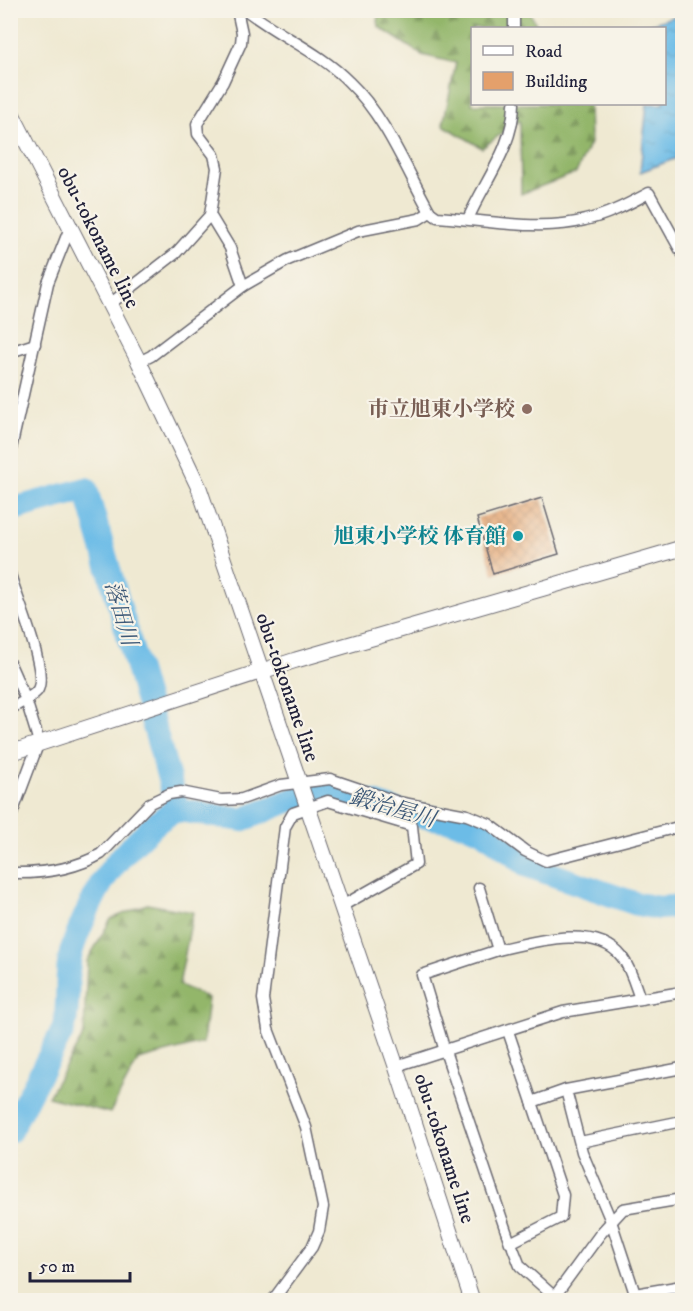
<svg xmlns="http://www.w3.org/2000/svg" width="693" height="1311" font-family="'IM FELL DW Pica','Noto Serif JP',serif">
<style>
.forest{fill:url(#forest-firs);stroke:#5a6c52;stroke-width:1.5}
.water{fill:url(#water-ripples);stroke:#476f91;stroke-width:1.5}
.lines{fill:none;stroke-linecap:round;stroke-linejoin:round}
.river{stroke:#6cbce7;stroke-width:24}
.building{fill:url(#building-cross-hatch)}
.street-casing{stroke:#6a6870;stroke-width:13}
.secondary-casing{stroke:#6a6870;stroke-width:17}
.street{stroke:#fff;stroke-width:10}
.secondary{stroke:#fff;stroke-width:15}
.education-dot{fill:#8d6e63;stroke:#f7f3e8;stroke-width:2}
.culture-dot{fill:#0f9aa8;stroke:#f7f3e8;stroke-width:2}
.labels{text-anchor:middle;stroke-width:4.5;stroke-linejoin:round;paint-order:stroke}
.street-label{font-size:21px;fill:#22223b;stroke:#f7f3e8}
.education-label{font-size:21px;font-weight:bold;fill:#785e54;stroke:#f7f3e8;text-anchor:end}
.culture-label{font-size:21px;font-weight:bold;fill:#0d838f;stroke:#f7f3e8;text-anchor:end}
.water-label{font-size:22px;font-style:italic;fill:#3c5877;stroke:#f7f3e8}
</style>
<defs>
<pattern id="forest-firs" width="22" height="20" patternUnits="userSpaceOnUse" patternTransform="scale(1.5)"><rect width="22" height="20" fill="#93b66a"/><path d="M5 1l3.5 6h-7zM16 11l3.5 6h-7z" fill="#789458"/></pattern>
<pattern id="water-ripples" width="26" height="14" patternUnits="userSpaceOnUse" patternTransform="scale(1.5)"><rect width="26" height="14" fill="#6cbce7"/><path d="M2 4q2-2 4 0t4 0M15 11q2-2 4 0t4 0" fill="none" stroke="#5da1c7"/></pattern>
<pattern id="building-cross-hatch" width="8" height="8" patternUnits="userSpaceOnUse" patternTransform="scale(1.5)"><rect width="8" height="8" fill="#e4a06b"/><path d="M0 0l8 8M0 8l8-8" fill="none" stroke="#b88259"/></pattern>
</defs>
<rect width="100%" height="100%" fill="#f7f3e8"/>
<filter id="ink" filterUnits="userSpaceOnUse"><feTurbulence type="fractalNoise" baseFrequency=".0167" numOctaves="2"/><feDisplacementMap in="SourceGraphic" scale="12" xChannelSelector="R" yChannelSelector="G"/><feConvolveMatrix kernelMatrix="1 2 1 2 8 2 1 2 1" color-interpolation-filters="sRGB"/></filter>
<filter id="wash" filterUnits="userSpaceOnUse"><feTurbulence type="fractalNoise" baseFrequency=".008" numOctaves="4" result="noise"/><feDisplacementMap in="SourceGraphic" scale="24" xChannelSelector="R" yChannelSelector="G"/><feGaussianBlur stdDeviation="1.35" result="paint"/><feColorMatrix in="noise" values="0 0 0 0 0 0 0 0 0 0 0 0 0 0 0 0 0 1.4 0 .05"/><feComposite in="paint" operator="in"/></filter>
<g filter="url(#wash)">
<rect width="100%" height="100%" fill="#efe9d2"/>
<g class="forest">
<polygon points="377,11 529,11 538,28 472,28 472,104 589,104 590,143 576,173 521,194 520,120 482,148 443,125 456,63 422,55 379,27"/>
<polygon points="147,904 193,912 179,985 208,998 203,1043 138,1060 110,1113 48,1097 84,1034 87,961 111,919"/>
</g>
<polygon class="water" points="676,16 682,18 682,156 640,172 647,104 664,104 664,28 641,27"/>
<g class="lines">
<g class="river">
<polyline points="13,509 86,489 178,810"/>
<path d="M 10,1131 L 63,1030 C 71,1005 64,978 71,953 C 75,937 95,892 105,878 C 117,859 158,816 178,810 L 242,820 L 296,798 L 336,791 L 407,814 L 452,821 L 482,830 L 528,866 L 637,904 L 659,908 L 682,906"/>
</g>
</g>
<g id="blocks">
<polygon class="building" points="542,498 559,554 493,574 477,518"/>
</g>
</g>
<g filter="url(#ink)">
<use href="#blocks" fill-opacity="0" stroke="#6a6870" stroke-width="1.5"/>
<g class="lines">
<defs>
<g id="street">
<polyline points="237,10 242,33 241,43 223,82 197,124 198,134 214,155 217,168 210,215 230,248 243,286"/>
<path d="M 246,10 C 279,36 320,52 349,82 C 385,116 406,169 430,212 L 437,217 C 483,220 541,232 585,220 C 608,215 628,204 649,193 L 682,253"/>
<polyline points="514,10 514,28"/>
<path d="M 468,219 C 485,180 513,148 514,104"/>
<polyline points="110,304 176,253 210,215"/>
<polyline points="10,352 35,344"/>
<polyline points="139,362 151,356 243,286 288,260 358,231 419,219 430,212"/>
<polyline points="10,453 48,283 71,225"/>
<path d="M 10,574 C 16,597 50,674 37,691 C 35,694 29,697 26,700 L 39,742 L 10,819"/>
<polyline points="10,664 26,700 10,709"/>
<path d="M 10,873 C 43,874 73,870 101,854 L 150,803 L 169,794 L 181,792 L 221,800 L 242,799 L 281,785 L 330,779 L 398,802 L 467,815 L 489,824 L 525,851 L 546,861 L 682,826"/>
<path d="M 479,888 L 498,950 C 532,942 596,923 622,957 C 631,969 635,985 640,999"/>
<polyline points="498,950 422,975 445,1051 510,1243 561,1217 563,1195 532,1102 566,1090"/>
<polyline points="508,1031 532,1102"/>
<polyline points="396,1066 563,1012 682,992"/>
<polyline points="580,1142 682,1121"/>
<polyline points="513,1248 520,1266 558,1300"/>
<polyline points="635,1294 682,1286"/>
<polyline points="273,1300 312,1247 319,1231 323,1207 306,1127 268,1029 263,999 285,827 293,813 328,801 412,826 416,864 342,906"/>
<polyline points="552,1300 601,1233 623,1209 682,1199"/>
<polyline points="637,1300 611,1221 582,1152 566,1090 682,1068"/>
</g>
<g id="secondary">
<polyline points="10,110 139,362 199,488 396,1066 472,1300"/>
<polyline points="10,753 296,660 682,548"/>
</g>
</defs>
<use href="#street" class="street-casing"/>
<use href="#secondary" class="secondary-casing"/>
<use href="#street" class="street"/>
<use href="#secondary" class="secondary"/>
</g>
</g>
<circle class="education-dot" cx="527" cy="409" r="6"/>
<circle class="culture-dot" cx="518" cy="536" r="6"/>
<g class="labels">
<g class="street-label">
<text transform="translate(99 237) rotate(63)" y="7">obu-tokoname line</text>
<text transform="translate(288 687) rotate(71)" y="7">obu-tokoname line</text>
<text transform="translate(445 1148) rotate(72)" y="7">obu-tokoname line</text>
</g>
<g class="education-label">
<text x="515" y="416">市立旭東小学校</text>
</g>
<g class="culture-label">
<text x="506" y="543">旭東小学校 体育館</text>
</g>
<g class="water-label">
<text transform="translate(122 613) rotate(74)" y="8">落田川</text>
<text transform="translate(393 807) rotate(16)" y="8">鍛治屋川</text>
</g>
</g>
<rect width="693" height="1311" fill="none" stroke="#f7f3e8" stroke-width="36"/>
<rect x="471" y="27" width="195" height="78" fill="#f7f3e8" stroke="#a29fa3" stroke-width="1.5"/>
<rect x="483" y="46" width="30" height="9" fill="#ffffff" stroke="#a29fa3" stroke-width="1.5"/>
<text x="525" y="57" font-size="18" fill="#22223b">Road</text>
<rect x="483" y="72" width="30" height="18" fill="#e4a06b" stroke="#a29fa3" stroke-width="1.5"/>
<text x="525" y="87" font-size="18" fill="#22223b">Building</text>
<path d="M30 1272v9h100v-9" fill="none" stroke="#22223b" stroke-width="3"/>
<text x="39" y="1272" font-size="18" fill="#22223b" stroke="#f7f3e8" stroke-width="4.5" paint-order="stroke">50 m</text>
</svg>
